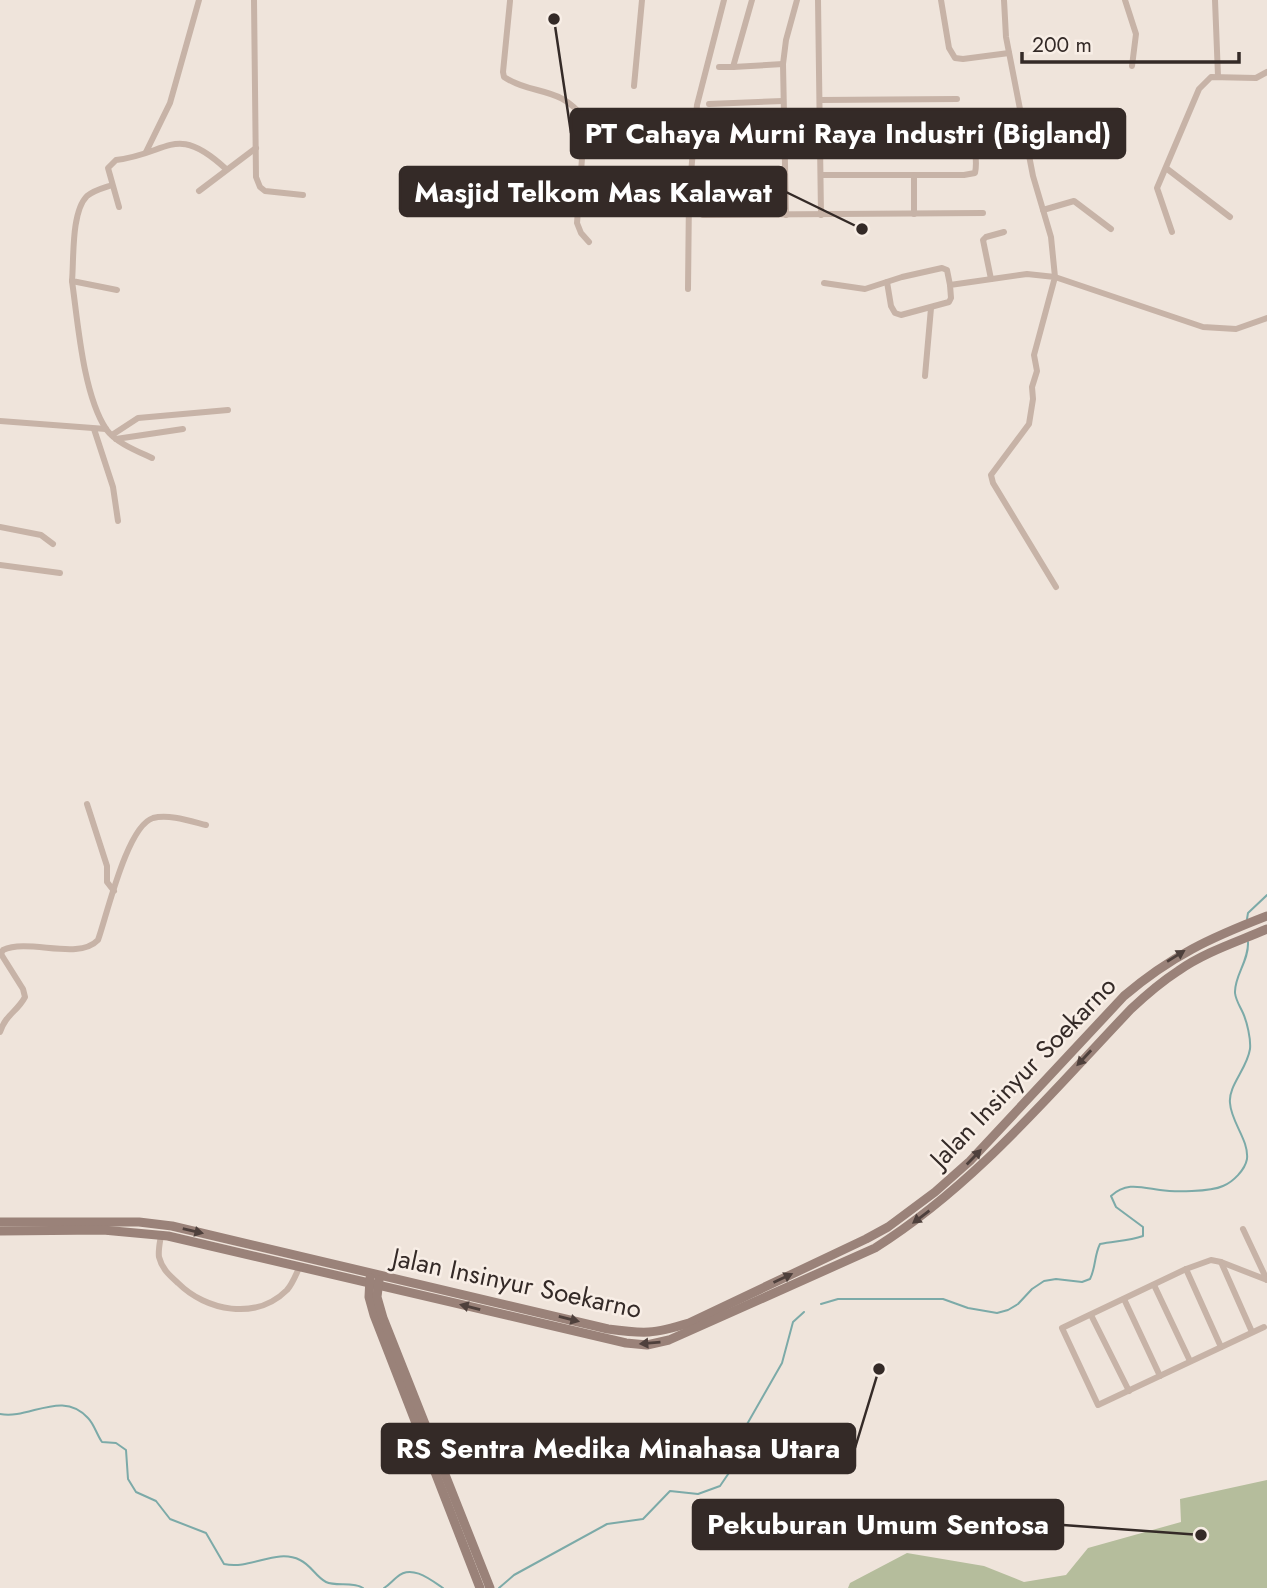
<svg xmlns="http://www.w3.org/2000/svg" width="1267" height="1588" font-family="Jost,sans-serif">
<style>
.green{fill:#b5bd9c}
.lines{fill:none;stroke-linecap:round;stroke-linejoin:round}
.stream{stroke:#7caaa8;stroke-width:2}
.street{stroke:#c7b3a7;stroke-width:6}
.secondary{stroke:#9a8279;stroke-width:9}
.oneway{fill:#4e403c}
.labels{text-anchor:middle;stroke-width:5;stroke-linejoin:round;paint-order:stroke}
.street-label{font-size:26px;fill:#342a27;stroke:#f8eee6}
.leader{fill:none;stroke:#342a27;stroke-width:2.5}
.callout-dot{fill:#342a27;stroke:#f8eee6;stroke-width:2.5}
.callout{fill:#342a27;stroke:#342a27;stroke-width:2.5}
.callout-label{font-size:28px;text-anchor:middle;font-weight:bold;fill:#fff}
</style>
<rect width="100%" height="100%" fill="#efe4db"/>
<polygon class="green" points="1267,1480 1267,1588 848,1588 850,1583 907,1553 984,1566 1024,1582 1066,1575 1088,1548 1181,1522 1180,1499"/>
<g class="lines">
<g class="stream">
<polyline points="1247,919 1248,913 1267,895"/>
<path d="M 821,1304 L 838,1299 L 943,1299 L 968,1308 L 997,1313 L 1008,1310 L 1018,1304 L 1032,1289 L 1044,1281 L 1056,1279 L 1082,1282 L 1090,1279 C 1096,1267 1094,1256 1100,1244 C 1115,1241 1129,1241 1143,1236 L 1143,1227 L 1116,1207 L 1111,1196 C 1126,1182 1140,1187 1160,1190 C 1174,1192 1210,1192 1223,1186 C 1233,1182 1245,1170 1247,1159 C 1249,1140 1231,1122 1230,1103 C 1228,1086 1247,1069 1250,1049 C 1251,1039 1247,1022 1243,1013 C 1240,1006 1236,1001 1235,993 C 1234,976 1249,961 1248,942"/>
<path d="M 0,1414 C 29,1420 62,1389 88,1418 C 94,1424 97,1435 102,1442 L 116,1443 L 126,1450 L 128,1479 L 136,1492 L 156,1501 L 170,1519 L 206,1533 L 224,1564 C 251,1570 276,1548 300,1560 C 311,1565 316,1577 326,1582 C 336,1587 353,1581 363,1588"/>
<path d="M 384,1588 C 389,1585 392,1581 397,1577 C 411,1564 430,1579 443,1588"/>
<polyline points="499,1588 514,1575 607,1524 643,1519 670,1491 698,1494 720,1486 735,1464 742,1433 782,1363 793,1322 804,1312"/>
</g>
<g class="street">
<polyline points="254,0 256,177 260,187 265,191 303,195"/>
<polyline points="752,0 733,67 783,64"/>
<polyline points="818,0 821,215"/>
<polyline points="941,0 949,48 955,58 963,59 1009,53"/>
<polyline points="1004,0 1006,37 1033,176 1051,237 1055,277 1203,327 1236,329 1267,318"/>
<polyline points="1125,0 1136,34 1132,66"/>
<polyline points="1215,0 1218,76"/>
<path d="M 510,1 L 503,72 L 504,77 C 533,96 561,85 585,120 L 577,223 L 581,233 L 589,242"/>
<polyline points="719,67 733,67"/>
<polyline points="634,86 642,0"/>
<polyline points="820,100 957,99"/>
<polyline points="709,104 783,101"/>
<path d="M 707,143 L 784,142 L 821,136 L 967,136 C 976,143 977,163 975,173 L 964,175 L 822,175"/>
<polyline points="146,152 170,103 199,0"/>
<polyline points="1166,168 1230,217"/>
<polyline points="914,175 914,214"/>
<polyline points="704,179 784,178"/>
<path d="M 112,185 C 103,188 94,190 87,196 C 71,212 74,259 72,281 L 117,290"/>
<polyline points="199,191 256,148"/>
<path d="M 119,207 L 108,168 L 116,160 C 169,154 175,122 226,169"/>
<polyline points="1043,210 1074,201 1111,229"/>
<polyline points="703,215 983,213"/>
<polyline points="786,215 783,64 786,40 797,0"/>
<polyline points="1172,232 1157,188 1199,89 1211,77 1256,78 1267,72"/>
<polyline points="991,279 983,240 986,237 1004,232"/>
<path d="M 72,281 C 78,323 83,394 106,429 C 116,443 137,451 152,458"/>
<polyline points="887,282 891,306 895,313 901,315 949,302 951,298 950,285 1027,274 1055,277 1034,355 1037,371 1032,387 1033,399 1029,424 991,475 993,483 1056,587"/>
<polyline points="824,283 865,289 902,277 942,268 947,270 950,285"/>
<polyline points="688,289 689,196 697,105 724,0"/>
<polyline points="925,376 931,308"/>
<polyline points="0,421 106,429"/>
<polyline points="94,429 113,487 118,521"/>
<polyline points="112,435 138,418 228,410"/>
<polyline points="116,439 183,429"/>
<polyline points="0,527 41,535 53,544"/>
<polyline points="0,565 60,573"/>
<polyline points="87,804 107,866 107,882 114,891"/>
<path d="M 0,1032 C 6,1014 17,1012 25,997 L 23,989 L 1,954 L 3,950 C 29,938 78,961 98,940 C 107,915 127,826 153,818 C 169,814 190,821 206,825"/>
<polyline points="1243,1229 1267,1280"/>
<path d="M 161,1235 C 160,1242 158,1250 159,1257 C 162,1269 169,1275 178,1283 C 206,1311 256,1321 287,1290 C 293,1283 296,1274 300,1266"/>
<polyline points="1221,1262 1252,1332"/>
<polyline points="1186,1269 1221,1347"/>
<polyline points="1154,1285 1190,1361"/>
<polyline points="1124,1299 1160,1376"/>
<polyline points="1091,1315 1129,1391"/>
<polyline points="1264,1327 1098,1405 1062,1328 1186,1269 1211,1260 1221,1262 1267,1280"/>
</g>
<g class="secondary">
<path d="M 0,1222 L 139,1222 L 172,1226 L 608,1329 C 645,1334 653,1334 689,1323 L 866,1239 L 888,1227 L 935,1192 L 970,1161 L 1124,996 C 1171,956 1210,938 1267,916"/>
<path d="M 0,1231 L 103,1230 L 168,1236 L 626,1343 L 647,1345 L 669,1340 L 875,1248 C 975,1185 1050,1094 1131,1009 C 1146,995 1161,982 1178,971 C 1205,952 1237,942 1267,929"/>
<polyline points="370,1278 369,1297 374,1315 480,1588"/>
<polyline points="379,1280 377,1297 383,1318 490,1588"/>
</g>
</g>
<defs><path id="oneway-solid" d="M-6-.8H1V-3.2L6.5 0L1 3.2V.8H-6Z" transform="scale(1.75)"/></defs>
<g class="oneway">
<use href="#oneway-solid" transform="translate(1176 956) rotate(-32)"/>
<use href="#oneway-solid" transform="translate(1084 1058) rotate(133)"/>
<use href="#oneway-solid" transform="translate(974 1157) rotate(-46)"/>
<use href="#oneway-solid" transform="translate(921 1217) rotate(143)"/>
<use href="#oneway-solid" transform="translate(193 1231) rotate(13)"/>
<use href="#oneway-solid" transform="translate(783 1278) rotate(-25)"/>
<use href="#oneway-solid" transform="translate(470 1307) rotate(-166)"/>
<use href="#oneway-solid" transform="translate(569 1319) rotate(14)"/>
<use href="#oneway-solid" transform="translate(650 1343) rotate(175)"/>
</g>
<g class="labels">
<g class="street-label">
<text transform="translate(1023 1072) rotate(-46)" y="9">Jalan Insinyur Soekarno</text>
<text transform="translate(517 1283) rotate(12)" y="9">Jalan Insinyur Soekarno</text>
</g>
</g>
<path class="leader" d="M554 19L571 133M862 229L786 192M879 1369L855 1448M1201 1535L1063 1525"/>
<g class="callout-dot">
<circle cx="554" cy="19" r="7"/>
<circle cx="862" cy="229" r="7"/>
<circle cx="879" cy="1369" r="7"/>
<circle cx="1201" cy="1535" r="7"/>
</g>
<g class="callout">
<rect x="571" y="109" width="554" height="49" rx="7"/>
<rect x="400" y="167" width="386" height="49" rx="7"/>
<rect x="382" y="1424" width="473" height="49" rx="7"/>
<rect x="693" y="1500" width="370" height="49" rx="7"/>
</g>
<g class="callout-label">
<text x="848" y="143">PT Cahaya Murni Raya Industri (Bigland)</text>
<text x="593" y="202">Masjid Telkom Mas Kalawat</text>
<text x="618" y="1458">RS Sentra Medika Minahasa Utara</text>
<text x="878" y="1534">Pekuburan Umum Sentosa</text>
</g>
<path d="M1022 52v10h217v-10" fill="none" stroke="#342a27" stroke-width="3.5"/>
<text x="1032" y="52" font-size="21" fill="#342a27" stroke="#f8eee6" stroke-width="5" paint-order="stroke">200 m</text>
</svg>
